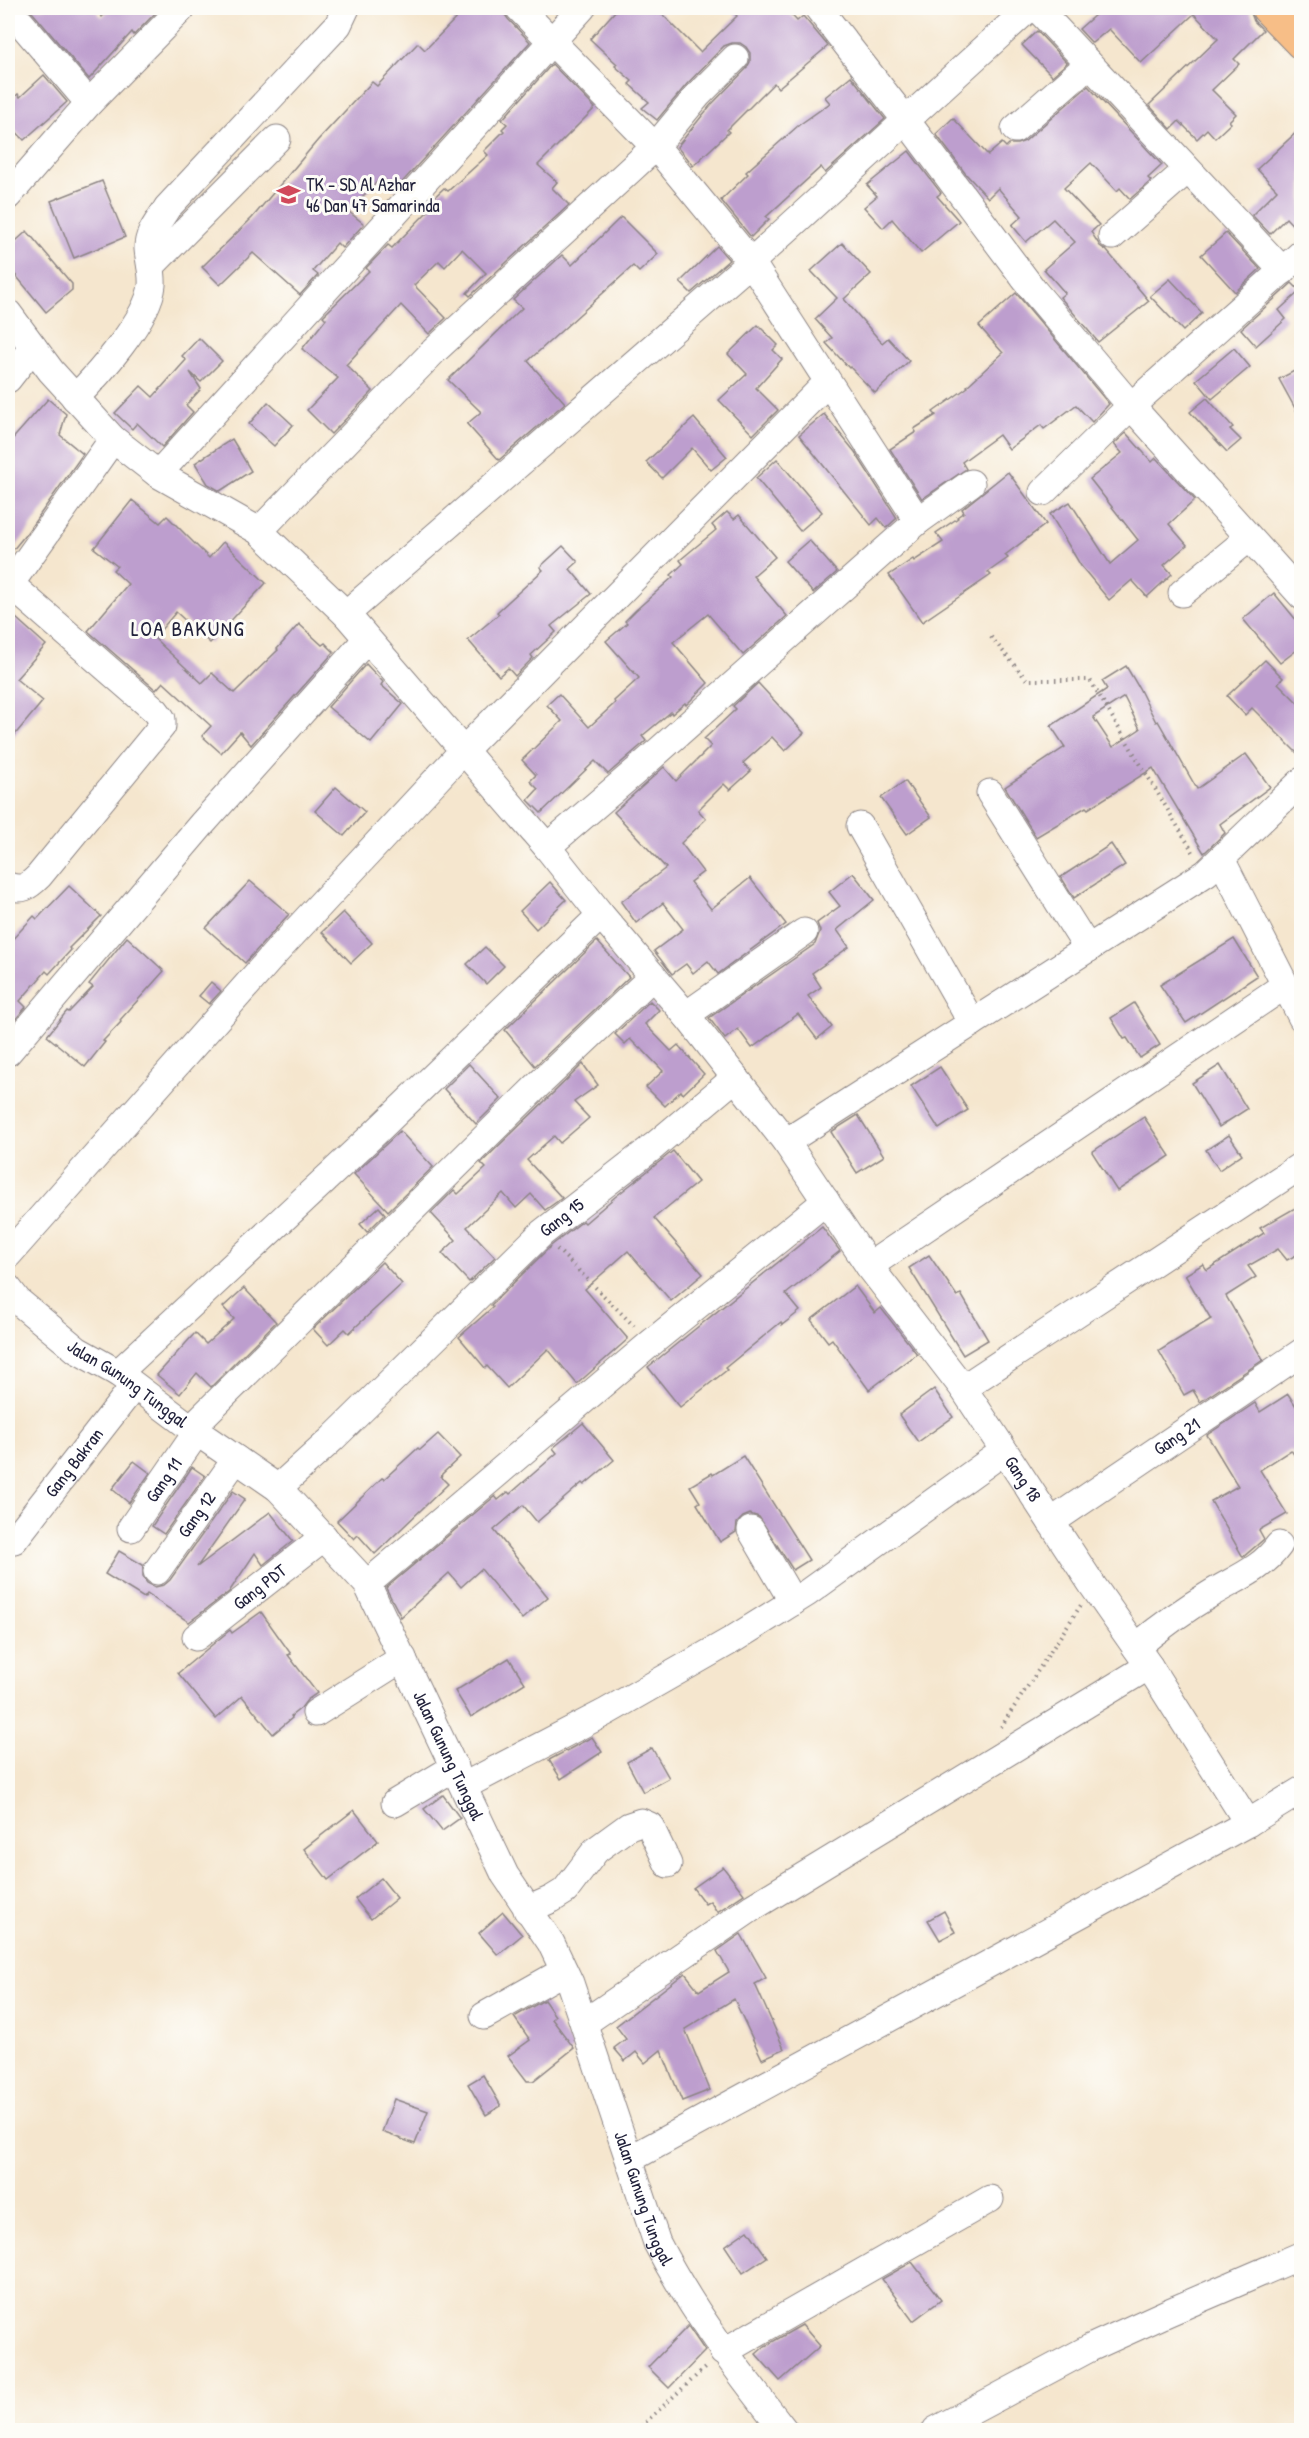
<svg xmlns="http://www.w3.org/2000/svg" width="1309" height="2438" font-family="'Patrick Hand',sans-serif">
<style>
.building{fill:#bd9ece;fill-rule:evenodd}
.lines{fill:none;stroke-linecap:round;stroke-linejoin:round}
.minor-casing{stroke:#8c8484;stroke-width:29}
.major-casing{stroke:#8c8484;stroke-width:35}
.path{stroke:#8c8484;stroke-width:4;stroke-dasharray:1.5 4.5;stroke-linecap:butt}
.minor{stroke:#fff;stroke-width:27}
.major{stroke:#f7be87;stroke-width:33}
.labels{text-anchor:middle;stroke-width:6;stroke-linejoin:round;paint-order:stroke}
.poi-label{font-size:18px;fill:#22223b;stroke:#fdfcf7;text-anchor:start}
.street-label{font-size:18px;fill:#22223b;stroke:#fdfcf7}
.quarter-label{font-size:21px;letter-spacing:1.5px;fill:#22223b;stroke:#fdfcf7}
</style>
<rect width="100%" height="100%" fill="#fdfcf7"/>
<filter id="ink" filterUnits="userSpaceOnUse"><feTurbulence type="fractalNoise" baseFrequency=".0167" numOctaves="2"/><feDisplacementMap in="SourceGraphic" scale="12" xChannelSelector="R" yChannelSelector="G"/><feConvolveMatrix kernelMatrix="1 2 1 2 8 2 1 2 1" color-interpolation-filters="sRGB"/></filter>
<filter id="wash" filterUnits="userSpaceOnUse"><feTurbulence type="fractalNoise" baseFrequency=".008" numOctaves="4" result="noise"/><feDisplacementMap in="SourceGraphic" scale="24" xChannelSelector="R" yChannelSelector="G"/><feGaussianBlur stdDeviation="1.35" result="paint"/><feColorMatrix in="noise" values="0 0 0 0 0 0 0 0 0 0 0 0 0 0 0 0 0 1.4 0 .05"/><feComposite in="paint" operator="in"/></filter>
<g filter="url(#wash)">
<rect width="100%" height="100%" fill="#f5e6ce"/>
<g id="blocks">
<g class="building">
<polygon points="25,8 93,8 102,17 111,8 160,8 134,35 132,32 89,79 33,13"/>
<polygon points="466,8 500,8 508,19 530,42 395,190 382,177 348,211 364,224 342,248 337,243 313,271 318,275 300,295 253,253 220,285 202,267 252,218 318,140 372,82 377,86 418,43 425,50"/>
<polygon points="618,8 656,8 700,52 737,16 730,8 785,8 797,21 803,16 828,46 778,88 774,83 727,130 729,132 693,166 677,147 710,106 746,69 750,62 750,53 746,47 740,43 732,43 724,46 687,84 657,120 642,108 649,102 629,84 632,81 615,66 617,64 590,39"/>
<polygon points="1103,8 1249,8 1254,21 1263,30 1234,59 1239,64 1212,90 1236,114 1229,121 1231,123 1215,138 1207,129 1197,139 1179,121 1171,129 1149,105 1218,39 1194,14 1141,63 1109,29 1092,43 1079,29"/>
<polygon points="1037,31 1067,63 1052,76 1022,45"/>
<polygon points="552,64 595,108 538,165 557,182 552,188 569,205 470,296 467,293 486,273 462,249 445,267 439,261 414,285 446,318 429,334 401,305 346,365 373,391 331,434 307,410 338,378 302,349 326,319 323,316 369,271 366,268 388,245 392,248 431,208 427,204 444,188 448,191 488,155 484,151 504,131 502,129 507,124 502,120"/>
<polygon points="44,75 67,102 24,140 8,123 8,104 18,94 20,97"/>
<polygon points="851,76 885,119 825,173 821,167 766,217 769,219 751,237 721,200 748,174 746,172 799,125 830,103 825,97"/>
<polygon points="1088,86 1162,165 1148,178 1151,181 1130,199 1120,188 1117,191 1091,163 1064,188 1099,225 1091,232 1100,246 1107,251 1149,301 1098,342 1060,297 1065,293 1044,269 1075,242 1053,219 1026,242 1012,225 1022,216 998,188 988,198 965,173 936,134 953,118 988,155 1002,143 1006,147 1009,144 1017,144 1025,141"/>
<polygon points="1302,127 1302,235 1286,218 1270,234 1252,215 1277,190 1257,169"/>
<polygon points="909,151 941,193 937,196 959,221 921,253 892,219 883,228 864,207 877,196 867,185"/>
<polygon points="102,181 125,237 74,258 51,201"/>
<polygon points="621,217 658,254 639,272 633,266 528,361 565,403 499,460 467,424 481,412 448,380 522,308 513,300 562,255 572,265"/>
<polygon points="27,231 72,284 72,290 46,312 8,266 8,248"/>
<polygon points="1226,233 1260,269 1235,292 1201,255"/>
<polygon points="842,243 871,274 844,299 882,343 888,338 909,361 875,393 850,367 849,368 826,343 832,338 815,319 837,298 811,271"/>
<polygon points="717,246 729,260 691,293 680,282"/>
<polygon points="1170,279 1202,313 1183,331 1150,296"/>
<polygon points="1292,283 1300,291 1279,310 1286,319 1256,346 1241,329"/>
<polygon points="1016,293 1109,404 1092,422 1076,405 1044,429 1041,425 1009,449 999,435 962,462 966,469 922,499 890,449 916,432 914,429 936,415 933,412 968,387 967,386 1003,353 979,326"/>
<polygon points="758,325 778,345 773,350 782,359 756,388 778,410 753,435 719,400 747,374 728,354"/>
<polygon points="199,338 222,361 201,382 190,372 201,389 186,405 193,412 162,447 137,423 132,429 115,413 141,386 153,397 186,360 182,356"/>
<polygon points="1234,348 1250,367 1212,399 1196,380"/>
<polygon points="1302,367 1302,421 1279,379"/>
<polygon points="1207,398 1233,427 1230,429 1241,440 1227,452 1190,412"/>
<polygon points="48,399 66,414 60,435 83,454 26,534 8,556 8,444"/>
<polygon points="268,402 293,425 274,446 249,424"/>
<polygon points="824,414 855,452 897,518 886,528 878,518 871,525 799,435"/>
<polygon points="694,418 727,457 711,470 692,448 662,478 646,462"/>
<polygon points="1126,433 1152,462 1156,458 1195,500 1169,524 1187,545 1164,565 1172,574 1147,597 1132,580 1109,600 1081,566 1050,514 1070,502 1110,564 1138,540 1090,479 1122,453 1114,444"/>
<polygon points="232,439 251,471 220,491 208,484 195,463"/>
<polygon points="777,459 822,512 800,531 756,478"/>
<polygon points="1008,472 1046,524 1005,555 1008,558 988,572 991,575 922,622 889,575 913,559 914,561 943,542 936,533 958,518 957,517 964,512 962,509"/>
<polygon points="132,500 160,523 167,516 209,558 223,542 266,583 210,643 176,612 154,638 202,683 212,673 234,693 278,650 277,649 299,624 322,645 325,643 334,652 251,745 240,732 221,753 202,736 211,726 163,682 156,690 88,631 128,584 113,570 117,566 94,548"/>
<polygon points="727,512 734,519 739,515 775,557 753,576 787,616 743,655 708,614 673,642 708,683 686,705 685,703 672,714 671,712 642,736 646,741 608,774 595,761 541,813 528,800 538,789 530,781 536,775 522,760 562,721 547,705 559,694 589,727 615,703 614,701 639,678 606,641 627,623 625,621 636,610 673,577 671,575 683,564 680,560 716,530 712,525"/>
<polygon points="809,540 837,572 813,593 785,561"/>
<polygon points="563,546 578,562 570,569 591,594 551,626 556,632 531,655 533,658 515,676 508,668 499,676 468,640 499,614 497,612 543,570 540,567"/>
<polygon points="1274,593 1302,627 1302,646 1280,663 1243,619"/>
<polygon points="16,618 46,645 16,679 43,701 8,743 8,628"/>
<polygon points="1265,660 1283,678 1278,683 1302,707 1302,758 1252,708 1245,715 1227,696"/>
<polygon points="366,664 383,682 381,685 403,704 371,743 328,707"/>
<path d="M 1126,666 L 1139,688 L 1156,722 L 1158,721 L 1197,789 L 1246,754 L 1270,787 L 1220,824 L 1225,833 L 1204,853 L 1153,768 L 1088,809 L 1086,807 L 1036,837 L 1005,787 L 1065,747 L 1051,726 L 1107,689 L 1102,681 ZM 1124,697 L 1140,729 L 1113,747 L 1093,717 Z"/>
<polygon points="758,683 804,733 785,751 772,737 743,763 751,771 730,790 724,784 698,810 706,819 681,843 703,872 690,882 711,909 750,878 786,924 718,974 708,961 693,973 686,964 672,974 654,951 683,929 663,903 636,923 621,902 666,868 614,812 664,767 676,781 711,746 704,739 736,709 733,706"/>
<polygon points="905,781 931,817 907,834 881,798"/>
<polygon points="336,787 365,812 344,836 315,811"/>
<polygon points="1111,844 1125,865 1074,898 1061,877"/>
<polygon points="853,873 874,900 837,930 849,947 812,973 821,987 808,996 832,1027 817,1039 798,1014 752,1048 738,1029 725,1039 709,1018 815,944 820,931 817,923 840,906 829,892"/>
<polygon points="250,881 289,914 245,963 206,928"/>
<polygon points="550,882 566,900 536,929 520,911"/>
<polygon points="69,886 101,916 69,948 71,950 49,974 46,971 20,1001 26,1007 8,1028 8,944 34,916 37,919"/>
<polygon points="343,912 372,943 351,963 322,932"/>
<polygon points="127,937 164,971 120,1020 121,1022 103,1041 105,1042 85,1067 47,1036 67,1011 69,1012 93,987 89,984"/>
<polygon points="1234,939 1257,976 1186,1023 1160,985"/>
<polygon points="597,941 629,977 535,1066 505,1030"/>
<polygon points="485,947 504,966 486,984 467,964"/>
<polygon points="211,982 221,991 209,1004 199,996"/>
<polygon points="650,1001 659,1010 645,1024 671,1051 678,1045 704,1074 683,1094 681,1091 665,1106 646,1087 663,1071 641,1048 640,1049 630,1039 625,1044 615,1034"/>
<polygon points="1134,1003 1160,1045 1140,1058 1127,1038 1124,1039 1111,1018"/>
<polygon points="469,1064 501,1099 476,1124 444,1089"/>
<polygon points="583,1064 598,1085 574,1102 589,1118 560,1143 554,1136 527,1160 562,1198 545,1210 531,1194 516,1208 503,1193 467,1227 495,1257 469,1282 442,1253 456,1240 431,1213 454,1190 458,1194 486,1168 481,1163"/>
<polygon points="1220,1065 1247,1109 1219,1127 1192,1083"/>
<polygon points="940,1067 968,1110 939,1129 911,1086"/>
<polygon points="858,1115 884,1156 857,1173 831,1132"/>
<polygon points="1144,1117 1170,1156 1117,1191 1092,1152"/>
<polygon points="400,1131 433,1167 388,1211 354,1174"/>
<polygon points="1229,1135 1242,1154 1219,1170 1206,1150"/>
<polygon points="673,1151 698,1182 654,1218 703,1274 671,1301 628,1251 585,1289 628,1339 577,1384 548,1349 507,1388 487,1366 485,1368 459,1337 493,1307 491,1305 552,1245 583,1221 585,1223 615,1197"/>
<polygon points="1302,1204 1302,1252 1287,1260 1278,1249 1248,1266 1256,1277 1226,1296 1263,1360 1200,1402 1193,1390 1184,1395 1159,1351 1211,1319 1185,1275 1203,1264 1207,1270 1264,1233 1260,1228"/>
<polygon points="379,1207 385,1214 367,1232 360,1224"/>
<polygon points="822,1227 840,1251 786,1294 800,1311 782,1325 781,1322 725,1368 727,1370 680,1407 648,1367"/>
<polygon points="929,1255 957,1296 961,1294 988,1340 963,1355 909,1268"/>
<polygon points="382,1262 402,1284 349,1333 345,1329 328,1345 313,1329"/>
<polygon points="855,1286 875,1313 881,1308 917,1354 869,1390 832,1339 828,1342 811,1320"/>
<polygon points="244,1288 276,1322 211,1387 197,1373 180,1394 157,1375 195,1333 206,1344 234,1319 223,1307"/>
<polygon points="934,1389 953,1417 918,1442 899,1415"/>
<polygon points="1288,1394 1302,1415 1302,1466 1291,1450 1260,1470 1287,1514 1259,1530 1264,1539 1243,1557 1211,1501 1238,1486 1207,1435 1255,1403 1260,1412"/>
<polygon points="583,1423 614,1460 584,1485 582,1483 537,1522 523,1505 494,1530 548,1597 522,1619 481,1569 461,1587 449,1573 401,1617 386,1588 495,1496 498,1500 508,1492 510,1494 557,1453 553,1448"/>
<polygon points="438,1434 460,1457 442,1474 441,1477 448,1484 375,1554 358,1535 354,1539 337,1521 382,1478 384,1479 418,1448 420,1450"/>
<polygon points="743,1456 809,1560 793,1570 759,1517 750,1514 743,1517 737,1523 736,1532 720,1542 697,1504 700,1502 690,1486 712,1473 713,1475"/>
<polygon points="134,1461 150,1473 129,1503 112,1489"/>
<polygon points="192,1467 205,1476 164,1534 152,1526"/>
<polygon points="233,1491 245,1499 197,1567 270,1512 293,1541 263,1565 255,1553 229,1592 189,1622 147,1594 144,1598 105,1574 119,1551 143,1565 143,1577 147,1583 155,1587 164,1585 170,1580"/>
<polygon points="261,1612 291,1654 288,1655 317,1693 307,1700 301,1708 291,1716 292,1718 273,1734 242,1696 216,1719 178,1673 230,1630 232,1633"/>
<polygon points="509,1658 525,1683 471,1717 455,1691"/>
<polygon points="592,1737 602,1752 561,1779 549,1760"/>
<polygon points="652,1748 669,1778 643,1792 627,1762"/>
<polygon points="443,1795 460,1818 442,1831 424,1809"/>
<polygon points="354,1810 378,1841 328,1880 304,1849"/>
<polygon points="723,1867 744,1894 717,1912 710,1901 705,1904 693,1888"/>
<polygon points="381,1878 397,1898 371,1919 355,1899"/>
<polygon points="944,1911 955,1932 940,1940 928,1920"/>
<polygon points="503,1912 522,1935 498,1955 479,1933"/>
<polygon points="741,1934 766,1978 755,1984 784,2049 762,2059 734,1999 685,2029 710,2090 682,2101 661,2050 645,2063 636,2052 625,2061 614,2048 626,2039 616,2026 685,1973 699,1991 729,1972 717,1951"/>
<polygon points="544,2000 555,2016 552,2019 574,2048 533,2081 527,2081 508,2056 530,2040 514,2017"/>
<polygon points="483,2075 501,2106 486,2115 468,2084"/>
<polygon points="394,2099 428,2111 415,2144 382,2132"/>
<polygon points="748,2230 767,2257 743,2273 725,2246"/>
<polygon points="912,2262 941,2300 913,2321 882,2279"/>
<polygon points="802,2325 820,2346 780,2381 756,2354 765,2346"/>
<polygon points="688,2326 705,2351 669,2388 648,2367"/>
</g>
</g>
</g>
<g filter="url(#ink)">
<use href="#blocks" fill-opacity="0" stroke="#8c8484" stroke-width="1.5"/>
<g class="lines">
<defs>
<g id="minor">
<polyline points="519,8 662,154 751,262 918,521 637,770 547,847"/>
<polyline points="818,8 905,119 1034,291 1131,406 1302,596"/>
<polyline points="1037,8 1283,271"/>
<polyline points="21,23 89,103"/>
<polyline points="1015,129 1089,64"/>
<polyline points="8,196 89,103 182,8"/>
<polyline points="1112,236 1187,170"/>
<polyline points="151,266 277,139"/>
<path id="s1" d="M 8,313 L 51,371 L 113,439 L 158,474 L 259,531 L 346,614 L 547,847 L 601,915 L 686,1015 L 786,1142 L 869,1266 L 963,1388 L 1093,1586 L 1149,1666 L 1248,1823"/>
<polyline points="8,379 33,347"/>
<path d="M 75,398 C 98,375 149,318 152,285 C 153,273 149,261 148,249 C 147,234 160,220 167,208 L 338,25 L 346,8"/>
<polyline points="158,474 582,8"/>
<polyline points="1043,492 1131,406 1302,253"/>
<polyline points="918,521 971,483"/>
<polyline points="259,531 434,351 655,147 698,95 735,58"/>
<polyline points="8,587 113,439"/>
<polyline points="1182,593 1249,538"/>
<polyline points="346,614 751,262 1029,8"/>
<polyline points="990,793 1088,949"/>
<polyline points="860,826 972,1023"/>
<polyline points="1221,859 1302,1018"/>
<path d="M 8,886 C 22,891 28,887 39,876 L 162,726 L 162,719 L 156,711 L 10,584"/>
<polyline points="686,1015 804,932"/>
<polyline points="8,1052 202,824 367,639"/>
<polyline points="786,1142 1206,873 1302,781"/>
<polyline points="8,1255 278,950 463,751 827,383"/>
<polyline points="869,1266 1284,986"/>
<path id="s2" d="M 8,1288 L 18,1301 L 77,1350 L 118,1373 L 191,1428 L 278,1488 L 367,1584 L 505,1875 L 551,1943 L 570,1983 L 657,2243 C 692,2311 737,2370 784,2430"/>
<polyline points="118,1373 374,1134 601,915"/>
<polyline points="963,1388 1302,1165"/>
<polyline points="191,1428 537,1086 653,976"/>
<path id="s3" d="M 278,1488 L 332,1439 L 542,1233 L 654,1146 L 735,1078"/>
<path id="s4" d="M 1051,1522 L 1302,1352"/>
<path id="s5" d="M 131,1528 L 197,1432"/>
<polyline points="751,1530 793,1602"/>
<path id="s6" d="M 14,1540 L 134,1386"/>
<path id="s7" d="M 157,1571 L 236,1459"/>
<polyline points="367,1584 651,1343 826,1201"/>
<path id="s8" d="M 196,1637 L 324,1537"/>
<path d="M 1136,1647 C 1160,1627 1185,1609 1212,1593 C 1237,1578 1262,1569 1279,1545"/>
<polyline points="316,1713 403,1658"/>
<polyline points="464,1786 606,1712 732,1640 807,1593 1004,1451"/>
<polyline points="395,1803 455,1767"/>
<polyline points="527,1910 552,1899 565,1891 596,1850 629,1826 641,1822 650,1826 668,1864"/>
<polyline points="484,2016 564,1971"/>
<polyline points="584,2023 753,1907 1149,1666"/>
<polyline points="630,2159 1248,1823 1302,1790"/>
<polyline points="723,2352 990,2199"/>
<polyline points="936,2430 1090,2348 1167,2313 1302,2255"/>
</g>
<polyline id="major" points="1268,8 1302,43"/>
</defs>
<use href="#minor" class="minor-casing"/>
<use href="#major" class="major-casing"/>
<g class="path">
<polyline points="991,637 1027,680 1090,680 1193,852"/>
<polyline points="557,1249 634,1326"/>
<polyline points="1001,1727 1081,1605"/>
<polyline points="637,2430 707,2366"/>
</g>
<use href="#minor" class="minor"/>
<use href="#major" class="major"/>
</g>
</g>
<defs>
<symbol id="school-bare" viewBox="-9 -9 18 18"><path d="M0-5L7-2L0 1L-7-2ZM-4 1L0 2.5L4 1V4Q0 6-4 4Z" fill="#d1495b" stroke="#fdfcf7" stroke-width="2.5" paint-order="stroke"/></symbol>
</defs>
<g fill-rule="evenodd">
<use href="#school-bare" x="272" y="178" width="33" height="33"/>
</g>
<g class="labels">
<g class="poi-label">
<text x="306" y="191">TK - SD Al Azhar<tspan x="306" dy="21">46 Dan 47 Samarinda</tspan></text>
</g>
<g class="street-label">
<text dy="6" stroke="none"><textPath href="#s3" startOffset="392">Gang 15</textPath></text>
<text dy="6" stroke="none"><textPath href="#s2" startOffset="154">Jalan Gunung Tunggal</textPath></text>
<text dy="6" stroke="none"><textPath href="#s4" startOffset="152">Gang 21</textPath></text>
<text dy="6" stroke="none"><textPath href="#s6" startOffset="98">Gang Bakran</textPath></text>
<text dy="6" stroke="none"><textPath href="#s1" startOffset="1557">Gang 18</textPath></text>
<text dy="6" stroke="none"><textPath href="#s5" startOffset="58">Gang 11</textPath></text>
<text dy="6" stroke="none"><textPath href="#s7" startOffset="69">Gang 12</textPath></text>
<text dy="6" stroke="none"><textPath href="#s8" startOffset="81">Gang PDT</textPath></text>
<text dy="6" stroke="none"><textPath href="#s2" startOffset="658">Jalan Gunung Tunggal</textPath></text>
<text dy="6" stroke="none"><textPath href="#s2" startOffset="1144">Jalan Gunung Tunggal</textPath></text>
</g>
<g class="quarter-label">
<text x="188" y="636">LOA BAKUNG</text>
</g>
</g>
<rect width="1309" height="2438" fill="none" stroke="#fdfcf7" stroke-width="30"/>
</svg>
